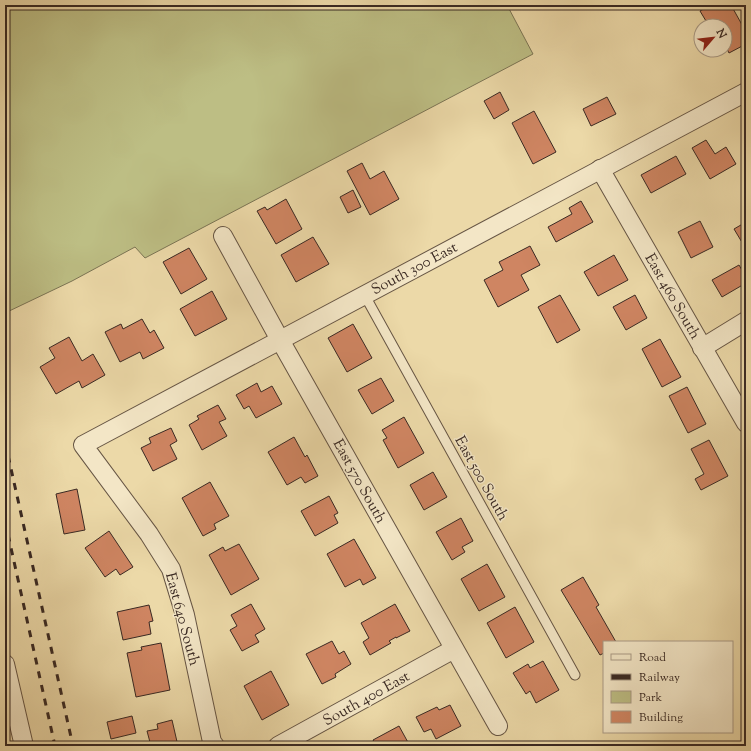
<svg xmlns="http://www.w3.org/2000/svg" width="751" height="751" font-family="'Sorts Mill Goudy',serif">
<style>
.green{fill:#bdbe84;stroke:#7b7454}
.building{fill:#cf8562;stroke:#392923}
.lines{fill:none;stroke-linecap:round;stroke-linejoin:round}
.service-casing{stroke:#654;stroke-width:11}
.minor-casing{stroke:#654;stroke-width:20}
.service{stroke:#f3e6c6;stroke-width:9}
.minor{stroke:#f3e6c6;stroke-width:18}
.rail{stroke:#392923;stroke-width:3;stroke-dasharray:7 7;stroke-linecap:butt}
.labels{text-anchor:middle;stroke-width:3;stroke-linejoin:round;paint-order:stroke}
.street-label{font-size:15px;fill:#392923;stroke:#f3e6c6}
</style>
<rect width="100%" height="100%" fill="#ecd9a8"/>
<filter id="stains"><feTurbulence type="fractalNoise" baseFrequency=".005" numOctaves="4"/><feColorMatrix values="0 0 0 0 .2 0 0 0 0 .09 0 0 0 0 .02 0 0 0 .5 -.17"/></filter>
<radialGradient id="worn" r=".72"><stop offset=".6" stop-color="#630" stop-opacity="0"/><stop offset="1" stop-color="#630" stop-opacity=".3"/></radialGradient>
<polygon class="green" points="5,5 507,5 533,54 145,258 135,247 72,281 5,313"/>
<g class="building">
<polygon points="711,5 731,5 746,32 746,44 729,53 725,45 725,26 709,26 700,11"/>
<polygon points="500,92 509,110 494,119 484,101"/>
<polygon points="607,97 616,114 591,126 583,109"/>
<polygon points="534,111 556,152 533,164 512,123"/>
<polygon points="706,140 715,154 726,147 736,164 710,179 692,148"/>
<polygon points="676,156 686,174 651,193 641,175"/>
<polygon points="362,163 370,179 384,171 399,199 370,215 347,171"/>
<polygon points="353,190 361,207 348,213 340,197"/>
<polygon points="286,199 302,229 276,244 257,211 265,207 267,210"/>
<polygon points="581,201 593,222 556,242 548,227 572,214 569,208"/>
<polygon points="700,221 713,247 691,258 678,232"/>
<polygon points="746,222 746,249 734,229"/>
<polygon points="313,237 329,264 296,282 281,255"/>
<polygon points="530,246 540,265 521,275 529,290 498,307 484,280 503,270 499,262"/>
<polygon points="189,248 207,279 181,294 163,262"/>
<polygon points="614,255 628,280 598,296 584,272"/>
<polygon points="739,265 746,277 746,283 722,297 712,280"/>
<polygon points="212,291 227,319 195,336 180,309"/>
<polygon points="560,295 580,330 557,343 538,307"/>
<polygon points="635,295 647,318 626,330 613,307"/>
<polygon points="142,319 150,333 154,330 164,348 143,359 140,352 120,362 105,332 121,324 123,329"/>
<polygon points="353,324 372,358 347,372 328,338"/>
<polygon points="69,337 82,361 93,354 105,375 82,388 79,381 56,394 40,367 55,358 49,348"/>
<polygon points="660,339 681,377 662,387 642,349"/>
<polygon points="381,378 394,401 372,414 358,390"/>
<polygon points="257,383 261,392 272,386 282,404 256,418 249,406 244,409 236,395"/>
<polygon points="687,387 706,424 688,433 669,396"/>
<polygon points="218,405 226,419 219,422 227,436 202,450 189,425 199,419 197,416"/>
<polygon points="404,417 424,453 398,468 383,440 387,438 382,430"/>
<polygon points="171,428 177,441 170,445 177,459 153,471 141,448 151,443 149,438"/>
<polygon points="294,437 305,457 307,455 318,476 305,483 301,477 287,485 268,452"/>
<polygon points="709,440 728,476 701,490 695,479 704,474 691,449"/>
<polygon points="433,472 447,497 424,510 410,485"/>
<polygon points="210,482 229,516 214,524 216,529 203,536 182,498"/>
<polygon points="77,489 85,530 64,534 56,494"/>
<polygon points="329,496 338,513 334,515 338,523 315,536 301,511"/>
<polygon points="461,518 473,541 462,547 465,552 452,560 436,532"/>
<polygon points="109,531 133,567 120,575 116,569 105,577 85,548"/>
<polygon points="354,539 376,578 363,585 360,579 345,587 327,554"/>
<polygon points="239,544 259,579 231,595 209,555 223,547 225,551"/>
<polygon points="487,564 505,597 479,611 461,579"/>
<polygon points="583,577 599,605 596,607 616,642 604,642 604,653 600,655 561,590"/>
<polygon points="251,604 265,629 255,635 259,642 242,651 230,630 237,626 231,615"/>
<polygon points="395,604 410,631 396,638 396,637 389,641 391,643 370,655 363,642 369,638 361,623"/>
<polygon points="149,605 153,621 149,622 151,634 123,640 117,612"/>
<polygon points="515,607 534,642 506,658 487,623"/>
<polygon points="332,641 339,654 344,651 351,664 335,674 336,677 322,684 306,654"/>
<polygon points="161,643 170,690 136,697 127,653 142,650 141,647"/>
<polygon points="543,661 559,690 536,703 530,691 526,694 513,673 528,664 530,668"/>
<polygon points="271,671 289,705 262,720 244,686"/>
<polygon points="450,705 461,726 436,739 431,729 424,732 416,717 437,707 439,710"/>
<polygon points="132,716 136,733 111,739 107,722"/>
<polygon points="172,720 178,746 151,746 147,731 158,729 157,724"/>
<polygon points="399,726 410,746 372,746 375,744 373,740"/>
</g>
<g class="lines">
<defs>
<polyline id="service" points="364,294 575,675"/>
<g id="minor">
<polyline points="600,169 746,423"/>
<polyline points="223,236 280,340 498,726"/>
<polyline points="702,348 746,321"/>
<polyline points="5,664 24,746"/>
<polyline points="215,746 212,742 185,615 171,569 149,534 83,445 746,92"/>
<polyline points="278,746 454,649"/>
</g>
</defs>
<use href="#service" class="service-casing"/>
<use href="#minor" class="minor-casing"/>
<use href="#service" class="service"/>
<use href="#minor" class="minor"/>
<g class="rail">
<polyline points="5,442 73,746"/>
<polyline points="5,521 55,746"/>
</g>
</g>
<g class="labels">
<g class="street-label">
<text transform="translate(414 268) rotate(-28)" y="5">South 300 East</text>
<text transform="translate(673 296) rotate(60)" y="5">East 460 South</text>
<text transform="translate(482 478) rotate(61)" y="5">East 500 South</text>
<text transform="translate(360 481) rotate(61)" y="5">East 570 South</text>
<text transform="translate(183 619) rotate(75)" y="5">East 640 South</text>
<text transform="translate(366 698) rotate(-29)" y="5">South 400 East</text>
</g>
</g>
<rect width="751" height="751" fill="none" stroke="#ecd9a8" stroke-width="20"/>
<rect x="6" y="6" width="739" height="739" fill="none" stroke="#392923" stroke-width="2"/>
<rect x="10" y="10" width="731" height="731" fill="none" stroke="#392923"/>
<rect x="603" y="641" width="130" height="92" fill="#f3e6c6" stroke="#a99a85"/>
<rect x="611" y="654" width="20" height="6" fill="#f3e6c6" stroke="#a99a85"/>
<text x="639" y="661" font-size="12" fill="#392923">Road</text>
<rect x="611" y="674" width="20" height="6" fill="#392923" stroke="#a99a85"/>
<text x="639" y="681" font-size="12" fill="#392923">Railway</text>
<rect x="611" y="691" width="20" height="12" fill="#bdbe84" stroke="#a99a85"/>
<text x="639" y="701" font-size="12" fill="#392923">Park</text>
<rect x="611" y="711" width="20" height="12" fill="#cf8562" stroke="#a99a85"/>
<text x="639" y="721" font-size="12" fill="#392923">Building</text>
<g transform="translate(713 38) rotate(62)"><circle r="19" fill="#f3e6c6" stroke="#a99a85"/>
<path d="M0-3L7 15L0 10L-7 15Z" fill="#8f2418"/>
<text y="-6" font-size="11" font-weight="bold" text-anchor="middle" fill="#392923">N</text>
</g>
<rect width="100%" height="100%" filter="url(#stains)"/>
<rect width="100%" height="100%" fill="url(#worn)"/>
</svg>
